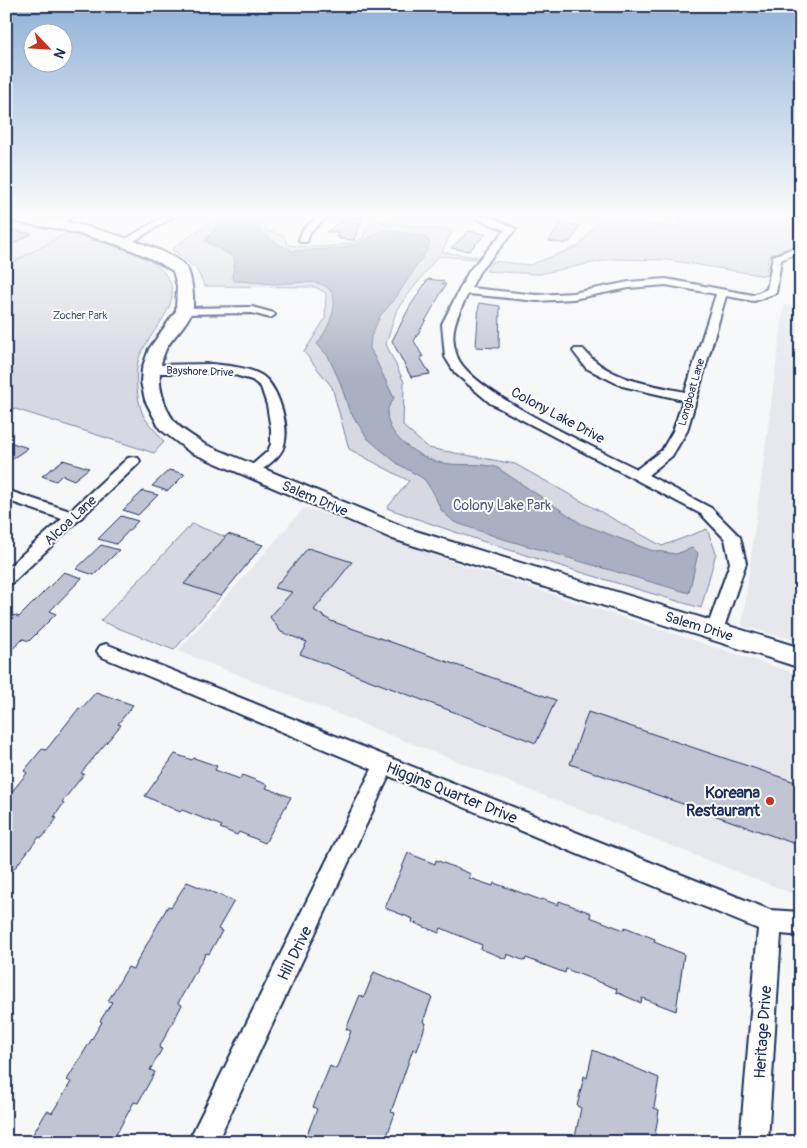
<svg xmlns="http://www.w3.org/2000/svg" width="807" height="1148" font-family="Pangolin,sans-serif">
<style>
.built{fill:#e6e8ee}
.green{fill:#d6d9e2;stroke:#7884a0}
.water{fill:#a9b0c1;stroke:#707c99}
.building{fill:#c0c4d3;stroke:#1b2f5e}
.lines{fill:none;stroke-linecap:round;stroke-linejoin:round}
.street-casing{stroke:#1b2f5e;stroke-width:4}
.secondary-casing{stroke:#1b2f5e;stroke-width:4}
.street{fill:#fff;fill-rule:evenodd}
.secondary{fill:#fff;fill-rule:evenodd}
.poi-dot{fill:#c8321e;stroke:#fff;stroke-width:2}
.labels{text-anchor:middle;stroke-width:4;stroke-linejoin:round;paint-order:stroke}
.far-park-label{font-size:11px;fill:#4a5a7f;stroke:#fff}
.far-street-label{font-size:11px;fill:#1b2f5e;stroke:#fff}
.street-label{font-size:14px;fill:#1b2f5e;stroke:#fff}
.park-label{font-size:14px;fill:#4a5a7f;stroke:#fff}
.near-street-label{font-size:16px;fill:#1b2f5e;stroke:#fff}
.near-poi-label{font-size:16px;font-weight:bold;fill:#1b2f5e;stroke:#fff;text-anchor:end}
</style>
<rect width="100%" height="100%" fill="#f6f7f9"/>
<filter id="ink" filterUnits="userSpaceOnUse"><feTurbulence type="fractalNoise" baseFrequency=".02" numOctaves="2"/><feDisplacementMap in="SourceGraphic" scale="10" xChannelSelector="R" yChannelSelector="G"/><feConvolveMatrix kernelMatrix="1 2 1 2 8 2 1 2 1" color-interpolation-filters="sRGB"/></filter>
<g filter="url(#ink)">
<g class="built">
<polygon points="6,222 67,233 6,266"/>
<polygon points="784,305 801,307 801,642 742,626"/>
<polygon points="305,507 465,566 801,675 801,897 178,651"/>
</g>
<g class="green">
<path d="M 217,217 L 274,217 L 268,222 L 264,230 L 284,236 L 288,245 C 309,248 343,248 362,239 L 366,229 L 376,221 L 452,231 L 442,252 L 477,257 L 476,259 L 438,256 L 397,309 L 386,344 L 404,382 L 403,426 L 428,448 L 515,464 L 662,546 L 707,529 L 716,553 L 701,608 C 596,577 490,546 387,508 L 409,481 L 349,449 L 332,387 L 304,352 L 325,319 L 326,293 L 315,287 L 205,286 L 196,269 L 172,249 Z"/>
<polygon points="601,217 677,228 681,217 801,217 801,249 785,249 769,256 766,276 668,260 612,259 539,274 486,271 493,261 530,265 579,246"/>
<path d="M 67,233 C 94,241 135,248 157,266 C 195,297 151,326 139,358 C 134,372 137,401 143,415 C 148,424 158,433 164,442 L 154,453 L 6,406 L 6,266 Z"/>
<polygon points="192,524 226,537 221,596 174,650 100,621"/>
</g>
<path class="water" d="M 224,217 L 266,217 L 258,230 L 280,245 L 293,251 L 342,248 L 358,244 L 381,231 L 388,230 L 426,237 L 430,243 L 427,250 L 395,299 L 380,316 L 371,337 L 370,348 L 394,398 C 392,402 389,405 388,409 C 382,434 418,457 438,462 C 457,467 476,462 496,467 L 582,524 L 650,550 L 676,554 L 692,548 L 698,553 L 689,593 L 500,538 L 454,522 L 441,510 L 433,492 L 424,479 L 398,464 L 368,439 L 349,410 L 340,382 L 328,356 L 317,344 C 329,328 349,289 316,283 C 302,281 287,284 273,284 C 260,283 247,281 234,281 L 232,277 L 235,260 L 232,256 L 205,241 Z"/>
<g class="building">
<polygon points="347,217 363,217 354,240 339,239 340,237 336,237 338,232 326,232"/>
<polygon points="561,223 580,226 570,242 566,242 565,244 549,241"/>
<polygon points="6,229 31,234 6,248"/>
<polygon points="469,231 486,234 469,251 451,248"/>
<polygon points="428,279 444,281 442,284 446,284 414,341 423,357 420,357 430,374 411,377 392,341 409,308"/>
<polygon points="479,303 500,306 499,348 476,347"/>
<polygon points="6,441 28,448 6,463"/>
<polygon points="63,460 89,468 74,480 62,475 56,481 42,476"/>
<polygon points="169,470 185,474 168,491 152,486"/>
<polygon points="143,491 158,495 138,515 123,510"/>
<polygon points="121,516 138,521 116,544 98,539"/>
<polygon points="228,534 263,545 221,596 184,584"/>
<polygon points="101,545 119,550 94,575 76,569"/>
<polygon points="308,548 352,562 314,610 331,621 556,700 536,743 300,654 307,642 281,632 270,617 292,592 274,588"/>
<polygon points="64,572 82,578 50,611 56,614 29,641 23,639 6,655 6,623 14,615 19,617"/>
<polygon points="96,692 133,705 118,724 121,725 81,773 84,774 62,802 64,803 54,817 57,818 42,838 39,837 6,879 6,799 27,773 24,771 42,749 46,750 79,708 81,709"/>
<polygon points="588,712 801,784 801,846 570,764"/>
<polygon points="175,754 192,760 194,758 217,766 215,770 240,779 242,775 268,785 266,788 291,797 265,843 239,832 237,835 220,828 222,826 182,810 180,812 145,796"/>
<polygon points="408,853 435,864 436,860 471,874 469,878 493,886 494,883 541,900 542,899 558,905 559,901 591,913 590,917 624,930 625,927 655,939 654,942 684,954 676,1011 642,998 641,1003 616,992 617,989 566,969 565,973 526,958 525,961 507,954 506,959 481,949 482,945 441,928 439,933 412,922 413,919 385,908"/>
<polygon points="187,882 234,901 218,929 222,931 209,954 206,953 178,1003 182,1005 159,1048 162,1049 150,1070 155,1072 138,1103 134,1102 112,1142 28,1142 47,1111 52,1113 71,1082 67,1080 102,1022 100,1021 112,1002 108,1001 128,967 133,969 168,906 171,907"/>
<polygon points="374,972 432,997 423,1022 426,1023 417,1051 413,1049 391,1112 395,1113 385,1142 304,1142 317,1109 313,1107 330,1066 336,1069 351,1031 346,1029 360,995 364,997"/>
<polygon points="593,1050 659,1078 654,1108 659,1110 654,1142 574,1142 581,1108 577,1106 584,1076 587,1078"/>
</g>
<g class="lines">
<defs>
<g id="street">
<polygon points="62,217 73,217 58,226 52,226 52,222"/>
<polygon points="163,217 173,217 129,244 126,245 121,242"/>
<polygon points="318,217 327,217 310,232 307,242 301,242 299,240 303,229"/>
<path d="M 472,217 L 491,217 L 516,229 L 479,272 L 471,288 L 537,295 L 573,293 L 629,282 L 666,279 L 753,295 L 767,289 L 773,256 L 791,249 L 801,250 L 801,256 L 792,255 L 781,260 L 776,293 L 754,301 L 726,296 L 687,431 L 672,456 L 648,475 L 711,508 L 740,537 L 746,563 L 721,636 L 715,637 L 709,636 L 706,631 L 730,563 L 725,539 L 701,514 L 490,403 L 455,373 L 445,357 L 442,324 L 469,271 L 505,230 ZM 666,285 L 716,294 L 685,392 C 648,384 608,380 583,349 L 575,349 L 573,351 L 586,368 L 622,386 L 683,400 L 673,431 L 662,450 L 637,469 C 600,450 469,392 457,356 C 448,332 457,316 468,294 L 537,301 L 573,299 L 629,288 Z"/>
<polygon points="252,307 274,313 275,315 270,318 252,313 184,314 179,311 184,308"/>
<path d="M 212,364 C 228,366 247,367 261,375 C 278,385 290,426 284,445 C 282,454 274,460 267,466 C 260,471 256,476 247,474 L 245,471 L 268,451 L 271,444 L 271,429 L 267,405 L 261,387 L 252,380 L 228,373 L 151,373 L 145,369 L 151,365 Z"/>
<polygon points="133,457 138,458 140,461 138,464 12,583 6,585 6,569 62,519 6,500 6,490 70,511 128,458"/>
<polygon points="106,644 770,910 801,912 801,936 781,934 768,1142 740,1142 758,929 389,776 217,1142 188,1142 372,769 100,656 97,651 100,646"/>
</g>
<path id="secondary" d="M 6,217 C 16,217 27,216 37,217 C 65,219 170,246 186,267 C 192,275 195,302 192,311 C 187,325 173,336 166,349 C 155,373 159,399 174,421 C 181,430 195,437 204,444 L 409,529 L 801,648 L 801,668 L 393,539 L 190,452 L 160,429 L 145,400 L 141,382 L 142,369 L 149,349 L 176,311 L 177,286 L 173,271 C 137,248 96,237 54,228 C 44,226 13,224 6,217 Z"/>
</defs>
<use href="#street" class="street-casing"/>
<use href="#secondary" class="secondary-casing"/>
<use href="#street" class="street"/>
<use href="#secondary" class="secondary"/>
</g>
</g>
<linearGradient id="sky" x2="0" y2="1"><stop stop-color="#8fb2d8"/><stop offset="0.57" stop-color="#fbfbfc"/><stop offset="1" stop-color="#fbfbfc" stop-opacity="0"/></linearGradient>
<rect width="807" height="378" fill="url(#sky)"/>
<circle class="poi-dot" cx="770" cy="801" r="5"/>
<g class="labels">
<g class="far-park-label">
<text x="80" y="319">Zocher Park</text>
</g>
<g class="far-street-label">
<text transform="translate(200 371) rotate(2)" y="4">Bayshore Drive</text>
<text transform="translate(691 392) rotate(-74)" y="4">Longboat Lane</text>
</g>
<g class="street-label">
<text transform="translate(558 415) rotate(28)" y="5">Colony Lake Drive</text>
<text transform="translate(315 498) rotate(23)" y="5">Salem Drive</text>
<text transform="translate(70 520) rotate(-43)" y="5">Alcoa Lane</text>
<text transform="translate(699 626) rotate(17)" y="5">Salem Drive</text>
</g>
<g class="park-label">
<text x="502" y="510">Colony Lake Park</text>
</g>
<g class="near-street-label">
<text transform="translate(452 792) rotate(22)" y="6">Higgins Quarter Drive</text>
<text transform="translate(294 953) rotate(-64)" y="6">Hill Drive</text>
<text transform="translate(762 1032) rotate(-86)" y="6">Heritage Drive</text>
</g>
<g class="near-poi-label">
<text x="760" y="798">Koreana<tspan x="760" dy="18">Restaurant</tspan></text>
</g>
</g>
<rect width="807" height="1148" fill="none" stroke="#fff" stroke-width="25"/>
<rect x="12" y="12" width="782" height="1123" fill="none" stroke="#1b2f5e" stroke-width="2" filter="url(#ink)"/>
<g transform="translate(48 48) rotate(115)"><circle r="24" fill="#ffffff" stroke="#a4acbf"/>
<path d="M0-4L9 19L0 12L-9 19Z" fill="#c8321e"/>
<text y="-8" font-size="14" font-weight="bold" text-anchor="middle" fill="#1b2f5e">N</text>
</g>
</svg>
